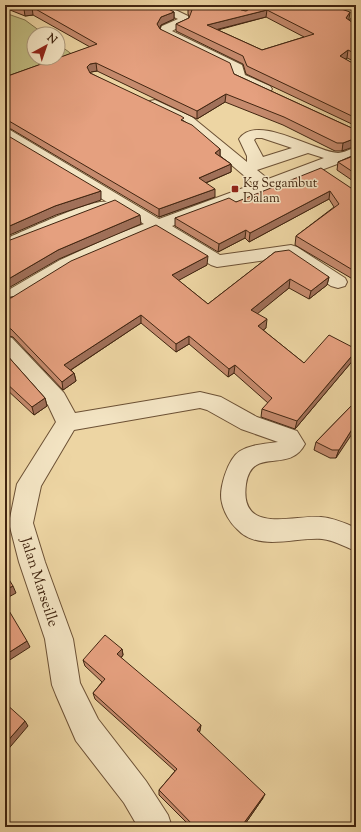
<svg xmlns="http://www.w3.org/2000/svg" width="361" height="832" font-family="'Sorts Mill Goudy',serif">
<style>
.green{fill:#c0bb80;stroke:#807048}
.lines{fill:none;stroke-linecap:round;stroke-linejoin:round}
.minor-casing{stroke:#6c5135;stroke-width:2}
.minor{fill:#f3e4c3;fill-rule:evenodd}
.wall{fill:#c58a6d;stroke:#412510;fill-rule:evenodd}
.shaded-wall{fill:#a07059;stroke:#412510}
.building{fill:#e5a07f;stroke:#412510;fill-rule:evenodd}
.poi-dot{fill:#8f2418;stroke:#f3e4c3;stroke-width:1.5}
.labels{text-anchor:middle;stroke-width:3;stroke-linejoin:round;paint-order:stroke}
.far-poi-label{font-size:13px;fill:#412510;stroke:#f3e4c3;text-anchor:start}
.street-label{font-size:15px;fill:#412510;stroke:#f3e4c3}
</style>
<rect width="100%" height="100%" fill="#edd5a3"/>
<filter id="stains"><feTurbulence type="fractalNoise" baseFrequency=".005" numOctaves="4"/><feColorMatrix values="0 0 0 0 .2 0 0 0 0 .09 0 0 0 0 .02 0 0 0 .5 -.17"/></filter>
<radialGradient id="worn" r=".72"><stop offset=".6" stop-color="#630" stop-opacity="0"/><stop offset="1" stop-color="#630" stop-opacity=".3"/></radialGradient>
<polygon class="green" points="5,13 25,20 44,34 34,34 34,58 58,58 58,44 73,55 5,81"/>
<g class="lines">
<defs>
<g id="minor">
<polygon points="150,5 165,5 188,16 190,21 172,31 242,65 245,75 270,86 272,89 270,92 260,92 234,80 231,70 161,35 159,32 162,26 178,19"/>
<polygon points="230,5 242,5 251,14 245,17 241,16"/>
<polygon points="356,17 356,31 346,25 352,18"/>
<path d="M 155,100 L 192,117 L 247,162 L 247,156 L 239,139 C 257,113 313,151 338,153 C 343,153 351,149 356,147 L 356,157 L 172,226 L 220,255 L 291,245 L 297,247 L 345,278 L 347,282 L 345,286 L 338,288 L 331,286 L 288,257 L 217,267 L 211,265 L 156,232 L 127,243 L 72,268 L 12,305 L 5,306 L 5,292 L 60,260 L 115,235 L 144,224 L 111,204 L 112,206 L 110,210 L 69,224 L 5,251 L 5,239 C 22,232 93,198 107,202 L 5,139 L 5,129 L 10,130 L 159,219 L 254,184 L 182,123 L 150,107 L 148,104 L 150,101 ZM 256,138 L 262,138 L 292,148 L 263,157 L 254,140 ZM 308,153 L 324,158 L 268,179 L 257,170 Z"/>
<path d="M 5,336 L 12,338 L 64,393 L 75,413 L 200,392 L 221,397 L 257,417 L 297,431 L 305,444 C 289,475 252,445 246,484 C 239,535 292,515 321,517 C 333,518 345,523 356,528 L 356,551 C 345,547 334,540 322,539 C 295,537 258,552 237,529 C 230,523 224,512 222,503 C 218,490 228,458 240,451 C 252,444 265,444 278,442 L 241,429 L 207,410 L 200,408 L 74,430 L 41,486 L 33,523 L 45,562 L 73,639 L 80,683 L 98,719 L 146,781 L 168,815 L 172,827 L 138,827 L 124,803 L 76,741 L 56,695 L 52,685 L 45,639 L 19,562 L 9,523 L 17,484 L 56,422 L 48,405 L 5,356 Z"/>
</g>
</defs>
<use href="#minor" class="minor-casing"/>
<use href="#minor" class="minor"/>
</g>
<g class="wall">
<polygon points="5,5 161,5 174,12 174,19 161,25 160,28 160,29 234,74 356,130 342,151 335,151 283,125 225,102 197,119 97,71 91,72 90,73 184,121 220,149 220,156 231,164 231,172 206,183 215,197 159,217 11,129 5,129 5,77 90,47 33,15 25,16 5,8"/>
<polygon points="168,5 184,5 176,8"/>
<path d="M 243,5 L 314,5 L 349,19 L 349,20 L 356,25 L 356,62 L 347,58 L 345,59 L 356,65 L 356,126 L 246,74 L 243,64 L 176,31 L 176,24 L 189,18 L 189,16 L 188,14 L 188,7 L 241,10 L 246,11 L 248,10 ZM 266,17 L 304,37 L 262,50 L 218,30 Z"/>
<polygon points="356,151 356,183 337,170 338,162 354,155 355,152"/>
<polygon points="351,188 356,189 356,281 295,245 296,236 334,207 329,199 249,242 245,238 218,252 175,226 175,218 236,202"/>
<polygon points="275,252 329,277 327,285 309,299 289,288 257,313 266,328 263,330 304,363 355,358 295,429 261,417 262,409 268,403 234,373 228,377 189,344 176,352 141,323 71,370 74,373 76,381 63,390 13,337 5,335 5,298 207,265 178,280 208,304"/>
<polygon points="5,353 45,398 47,406 34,415 5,388"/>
<polygon points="356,401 336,458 330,458 314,450 316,442"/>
<polygon points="122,649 123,655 121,658 200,731 199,732 263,798 243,827 191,827 159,795 159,790 175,771 95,699 93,693 102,682 85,666 83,660"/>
</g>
<g class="shaded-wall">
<polygon points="176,5 184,5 176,8"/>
<polygon points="32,7 33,15 25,16 24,9"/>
<polygon points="267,10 266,17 207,32 207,25"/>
<polygon points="174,12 174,19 161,25 158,31 157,24 161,17"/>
<polygon points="350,12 349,19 345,25 346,18"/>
<polygon points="348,50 347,58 339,64 340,56"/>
<polygon points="96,63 97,71 91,72 88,75 87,67 90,64"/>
<polygon points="226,94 225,102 197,119 197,111"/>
<polygon points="356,138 356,146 342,151 343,143"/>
<polygon points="220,149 220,157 215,153"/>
<polygon points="231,164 231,172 198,186 199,178"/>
<polygon points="215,189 215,197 159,217 159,209"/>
<polygon points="101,191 101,200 56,215 5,237 5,228 55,206"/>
<polygon points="330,191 329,199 249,242 250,233"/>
<polygon points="140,215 141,224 59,259 5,290 5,281 58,250"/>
<polygon points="246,230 245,238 218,252 219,244"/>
<polygon points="208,256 207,265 172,284 172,275"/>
<polygon points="329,277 327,285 309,299 311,291"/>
<polygon points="290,279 289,288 251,319 251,310"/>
<polygon points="141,315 141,323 66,373 64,365"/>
<polygon points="267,319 266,328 257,335 258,326"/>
<polygon points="189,336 189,344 176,352 176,344"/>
<polygon points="356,351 355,358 295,429 297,421"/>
<polygon points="235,365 234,373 228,377 229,369"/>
<polygon points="74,373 76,381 63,390 62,382"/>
<polygon points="45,398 47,406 34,415 32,407"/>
<polygon points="356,423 356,428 336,458 339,450"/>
<polygon points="13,586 16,593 5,599 5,590"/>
<polygon points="27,641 30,647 5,663 5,655"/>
<polygon points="122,649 123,655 118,661 117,654"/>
<polygon points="25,721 28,726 5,753 5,744"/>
<polygon points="201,725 200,731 197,736 197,730"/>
<polygon points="265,794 263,798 243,827 241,827"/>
</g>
<g class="building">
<polygon points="14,5 161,5 174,12 161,17 157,24 160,29 230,63 234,74 356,130 356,138 343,143 337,143 284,117 226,94 197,111 96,63 90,64 87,67 90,73 181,116 184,118 181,120 192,125 220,149 215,153 231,164 199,178 215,189 159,209 9,121 5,121 5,77 97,44 32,7 24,9"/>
<path d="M 192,5 L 236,5 L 241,10 L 246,11 L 253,7 L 251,5 L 314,5 L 318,7 L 322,5 L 330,5 L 350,12 L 346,18 L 356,25 L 356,54 L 348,50 L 340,56 L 356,65 L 356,118 L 247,66 L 243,56 L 176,24 L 189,18 L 192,10 L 188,7 ZM 267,10 L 314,34 L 262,50 L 207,25 Z"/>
<polygon points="5,134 101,191 55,206 5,228"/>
<polygon points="356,155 356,174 338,162"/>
<polygon points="321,168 351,188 356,189 356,272 296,236 339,204 330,191 250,233 246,230 219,244 175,218 229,198 236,202"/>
<polygon points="115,200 140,215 58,250 5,281 5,242"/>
<polygon points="156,225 208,256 172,275 208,304 275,252 289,250 329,277 311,291 290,279 251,310 267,319 258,326 304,363 329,335 356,349 356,351 297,421 262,409 272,398 235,365 229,369 189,336 176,344 141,315 64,365 74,373 62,382 11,329 5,327 5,298 11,298 71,261"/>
<polygon points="5,353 45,398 32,407 5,382"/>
<polygon points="356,401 356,423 339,450 332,450 316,442"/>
<polygon points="5,573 13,586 5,590"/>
<polygon points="5,604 27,641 5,655"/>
<polygon points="105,635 122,649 117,654 201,725 197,730 265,794 241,827 195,827 159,790 177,769 93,693 105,679 83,660"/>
<polygon points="5,703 25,721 5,744"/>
</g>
<rect class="poi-dot" x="231" y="185" width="8" height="8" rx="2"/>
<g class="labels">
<g class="far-poi-label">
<text x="243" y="187">Kg Segambut<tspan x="243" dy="15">Dalam</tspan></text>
</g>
<g class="street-label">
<text transform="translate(40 582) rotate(72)" y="5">Jalan Marseille</text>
</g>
</g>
<rect width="361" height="832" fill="none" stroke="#edd5a3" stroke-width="20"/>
<rect x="6" y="6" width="349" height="820" fill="none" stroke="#412510" stroke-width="2"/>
<rect x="10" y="10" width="341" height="812" fill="none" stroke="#412510"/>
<g transform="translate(46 46) rotate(40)"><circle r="19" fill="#f3e4c3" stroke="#ac987b"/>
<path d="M0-3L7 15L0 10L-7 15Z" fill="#8f2418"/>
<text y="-6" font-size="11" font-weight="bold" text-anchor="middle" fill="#412510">N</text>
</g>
<rect width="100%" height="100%" filter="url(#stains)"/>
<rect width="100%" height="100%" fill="url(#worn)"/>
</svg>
